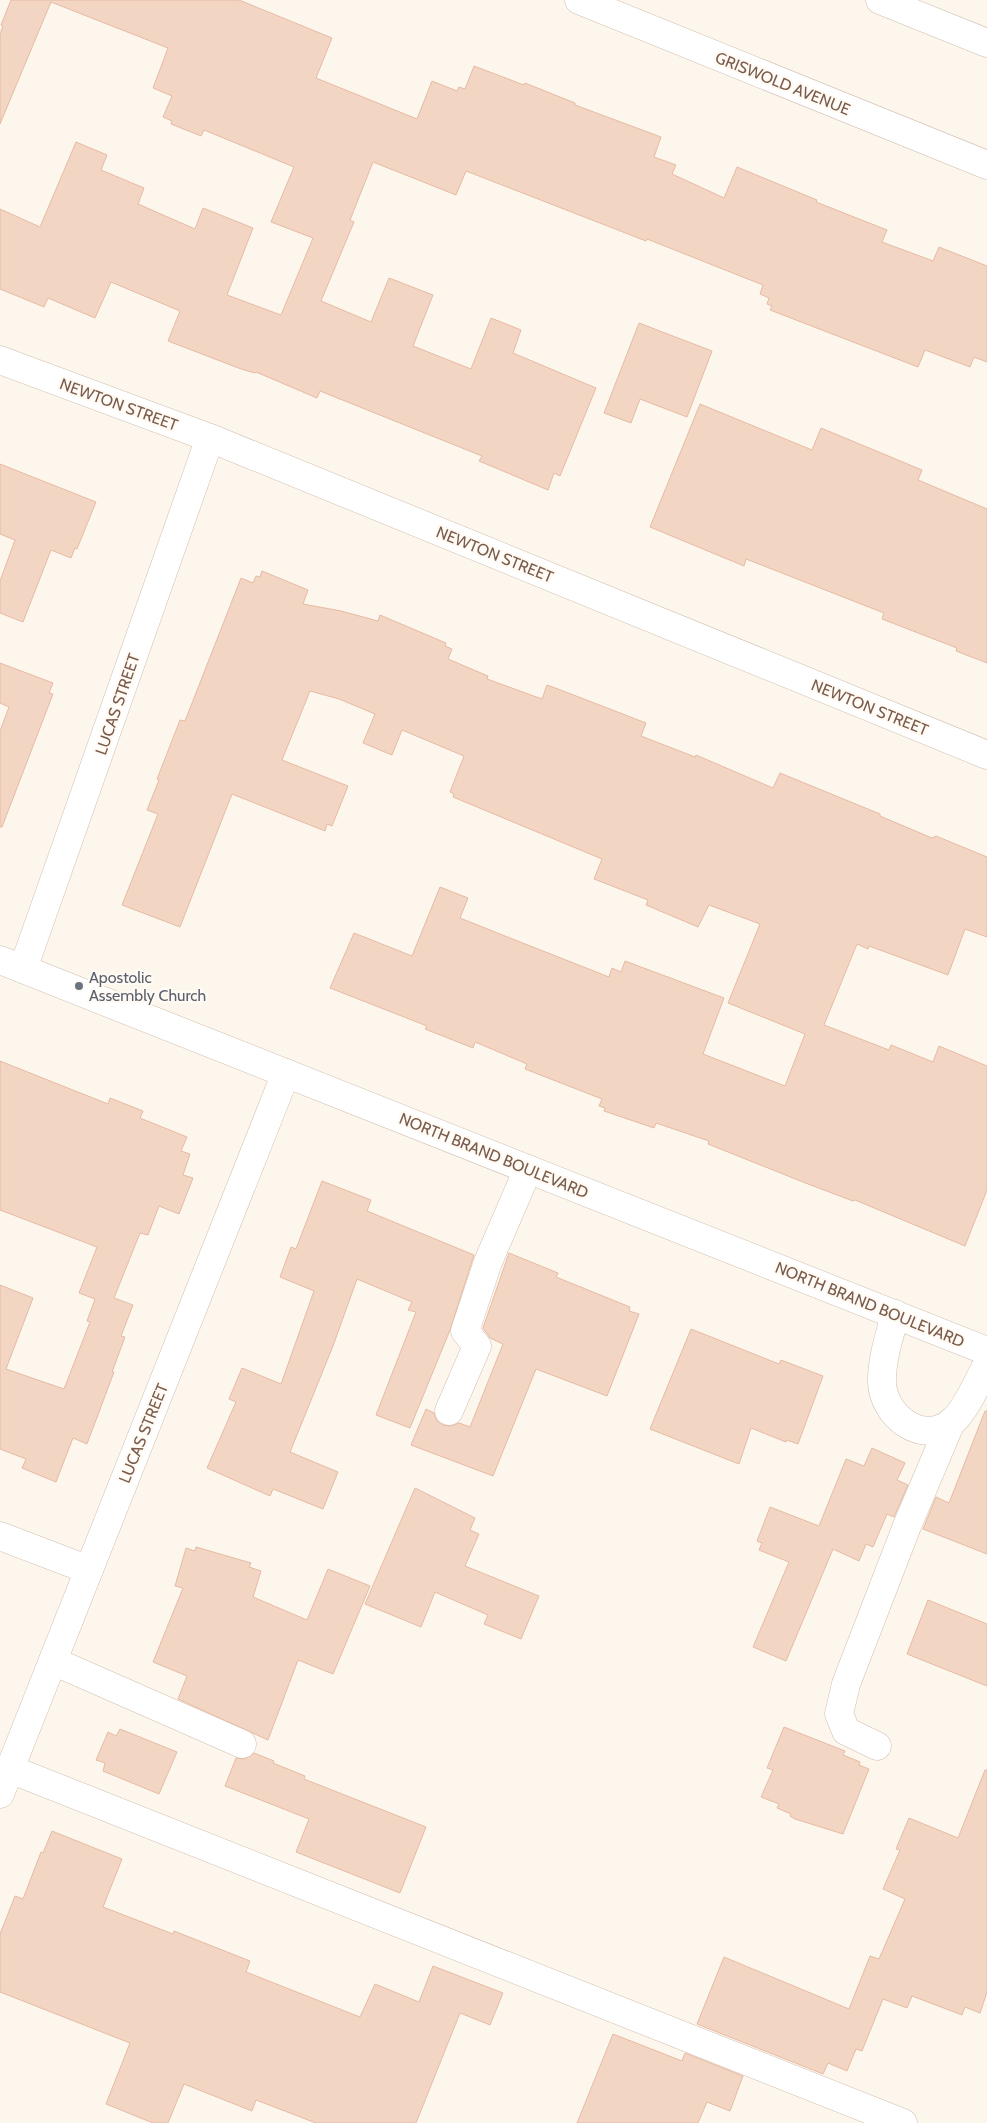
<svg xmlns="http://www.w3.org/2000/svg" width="987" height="2123" font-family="Cabin,sans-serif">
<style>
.building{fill:#f3d5c3;stroke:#e6bba3}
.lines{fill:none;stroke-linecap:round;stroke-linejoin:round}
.minor-casing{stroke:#d1beb0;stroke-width:29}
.minor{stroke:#fff;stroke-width:28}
.worship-dot{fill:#6b7280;stroke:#fffaf3;stroke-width:2}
.labels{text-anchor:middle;stroke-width:4.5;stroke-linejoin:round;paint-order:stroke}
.street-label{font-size:16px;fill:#7a5c4d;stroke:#fffaf3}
.worship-label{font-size:16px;fill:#5b616d;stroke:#fffaf3;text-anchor:start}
</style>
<rect width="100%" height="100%" fill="#fdf6ec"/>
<g class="building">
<polygon points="11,0 239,0 332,38 316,78 417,119 432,81 457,91 459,87 465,89 474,66 524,85 525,83 575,103 575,105 661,137 654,157 676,165 672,174 724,198 737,167 817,200 816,202 887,230 882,242 933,261 939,247 987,266 987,362 974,357 970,367 925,350 918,367 770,310 772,306 767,304 769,298 760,294 763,285 647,239 646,241 466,171 456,195 373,162 350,220 354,222 321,301 371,322 389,278 433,295 413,346 471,369 491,318 521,330 513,353 596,388 560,476 554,473 548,490 479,461 482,456 320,391 317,398 256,372 255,373 241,369 168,341 180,311 111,282 95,318 48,298 44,307 0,289 0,209 40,227 76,142 107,155 101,170 144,188 138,204 195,229 203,208 253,228 227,295 281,315 313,238 271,222 294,167 204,130 201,136 171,124 172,121 163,117 172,96 153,88 168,48 51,2 0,124 0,34 3,26 1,25"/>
<polygon points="639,323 712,351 687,417 640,399 631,423 604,413"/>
<polygon points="700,404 812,450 821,428 922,470 918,480 987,509 987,663 956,651 957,648 882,619 884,613 746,559 744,566 650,527"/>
<polygon points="0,464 96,502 77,549 75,548 71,558 51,550 23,622 0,613 0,581 15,540 0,534"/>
<polygon points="262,571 308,590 303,604 341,611 378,621 380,615 446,643 445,646 452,649 448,659 488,676 487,679 542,699 547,685 558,689 646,723 641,736 695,757 696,755 773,788 780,773 880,814 880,816 932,838 936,836 987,857 987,937 965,929 948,975 869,946 868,949 857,944 824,1025 889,1050 891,1045 933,1062 939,1046 987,1066 987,1190 965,1246 855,1200 853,1201 808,1184 708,1144 709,1141 656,1123 654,1128 604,1111 605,1108 599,1106 602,1099 525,1069 527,1064 475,1042 473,1048 425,1029 427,1026 330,988 354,933 412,956 440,887 468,898 460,918 510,938 609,977 612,968 621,972 625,961 724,998 703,1054 785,1086 805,1034 728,1003 760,924 709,905 698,927 646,905 648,900 594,879 602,859 453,797 454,794 450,792 464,756 402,730 392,755 363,743 375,714 339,699 310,691 282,760 348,786 332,826 327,824 325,831 232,794 180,927 122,905 158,814 147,810 159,780 157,779 180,720 185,721 241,578 253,583 256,576 260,577"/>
<polygon points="0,663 53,683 49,693 53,694 2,827 0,827 0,731 9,707 0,703"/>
<polygon points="0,1061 108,1104 110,1098 143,1111 140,1118 187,1137 181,1151 190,1154 183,1175 193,1178 179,1214 159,1206 148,1235 140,1233 114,1298 133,1305 121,1336 125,1337 112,1372 114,1372 87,1444 73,1438 56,1482 22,1468 26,1459 0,1449 0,1285 33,1298 6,1369 64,1389 90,1322 87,1321 95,1299 79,1293 97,1247 0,1210"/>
<polygon points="322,1181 371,1200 367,1211 474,1255 450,1330 410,1428 376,1415 416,1312 408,1310 412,1302 357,1279 333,1346 290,1452 338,1472 323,1509 273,1489 270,1496 207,1468 236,1402 229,1399 242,1368 281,1384 314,1291 280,1277 291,1247 296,1249"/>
<polygon points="509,1253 558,1273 556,1277 630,1307 629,1311 639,1314 607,1396 536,1369 493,1476 411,1445 426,1409 434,1413 437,1421 443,1425 451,1426 459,1423 470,1427 503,1344 490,1338 483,1328"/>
<polygon points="691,1329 779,1364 781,1360 823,1376 798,1444 787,1440 786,1442 751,1428 739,1464 650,1429"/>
<polygon points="985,1411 987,1411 987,1554 923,1529 936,1497 949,1503"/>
<polygon points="872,1448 905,1463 897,1480 908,1485 894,1517 887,1514 873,1547 866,1544 859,1561 833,1549 786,1661 753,1647 789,1562 759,1550 762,1543 757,1541 770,1507 819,1526 846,1459 864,1466"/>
<polygon points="415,1488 475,1518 470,1530 479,1534 465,1566 539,1596 521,1639 484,1624 488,1615 435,1592 421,1627 365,1604"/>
<polygon points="196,1547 251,1563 249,1567 261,1571 253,1597 307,1620 328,1569 370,1586 333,1674 298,1660 268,1740 178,1699 187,1676 153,1662 183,1588 175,1586 186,1548 195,1551"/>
<polygon points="928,1600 987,1624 987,1686 907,1654"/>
<polygon points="784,1727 845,1751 843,1755 860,1762 859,1765 869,1769 843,1834 795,1819 790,1816 791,1814 777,1808 779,1804 761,1797 773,1770 767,1768"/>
<polygon points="120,1729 177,1752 159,1794 103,1771 105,1763 96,1760 108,1732 116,1736"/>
<polygon points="254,1753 274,1761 273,1763 305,1776 304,1779 426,1827 400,1893 296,1852 309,1819 225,1786 236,1758 244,1759"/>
<polygon points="985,1770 987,1770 987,1992 980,2013 965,2007 962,2015 912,1996 907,2008 883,1999 862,2051 856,2049 847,2071 828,2063 823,2074 697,2024 724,1957 849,2009 870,1956 879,1959 905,1899 883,1889 900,1850 896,1849 909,1818 958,1838"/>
<polygon points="52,1831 122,1859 103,1907 173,1934 174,1931 250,1961 246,1972 360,2017 375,1984 419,2002 433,1966 503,1993 490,2025 460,2013 416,2123 316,2123 256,2100 252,2111 184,2084 168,2123 153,2123 106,2104 130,2043 0,1992 0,1934 15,1896 23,1899 41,1852 43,1853"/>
<polygon points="613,2034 682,2061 685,2053 743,2076 730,2111 707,2102 698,2123 577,2123"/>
</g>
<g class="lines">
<defs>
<g id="minor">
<polyline points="579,0 987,165"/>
<polyline points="880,0 987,43"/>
<polyline points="0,360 210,438 987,755"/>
<polyline points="0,960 987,1351"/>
<polyline points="23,969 210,438"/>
<path d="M 895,1314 C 890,1336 881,1360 882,1383 C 884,1416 921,1445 951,1423 C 965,1412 979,1380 987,1364"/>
<polyline points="449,1411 477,1346 465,1331 488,1262 528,1169"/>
<polyline points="0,1536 89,1570"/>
<polyline points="53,1661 242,1744"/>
<polyline points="877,1746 846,1731 839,1714 846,1684 907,1526 951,1422"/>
<polyline points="10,1769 903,2123"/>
<polyline points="0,1794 286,1073"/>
</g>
</defs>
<use href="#minor" class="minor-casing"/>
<use href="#minor" class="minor"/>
</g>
<circle class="worship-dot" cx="79" cy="986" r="5"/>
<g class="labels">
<g class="street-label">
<text transform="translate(783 83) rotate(22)" y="6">GRISWOLD AVENUE</text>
<text transform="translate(119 404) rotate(20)" y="6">NEWTON STREET</text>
<text transform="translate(495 554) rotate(22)" y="6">NEWTON STREET</text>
<text transform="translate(117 704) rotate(-71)" y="6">LUCAS STREET</text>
<text transform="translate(870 707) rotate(22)" y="6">NEWTON STREET</text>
<text transform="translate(494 1155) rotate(22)" y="6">NORTH BRAND BOULEVARD</text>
<text transform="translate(870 1304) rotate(22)" y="6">NORTH BRAND BOULEVARD</text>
<text transform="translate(143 1433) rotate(-68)" y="6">LUCAS STREET</text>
</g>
<g class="worship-label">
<text x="89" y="983">Apostolic<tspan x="89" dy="18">Assembly Church</tspan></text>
</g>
</g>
</svg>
